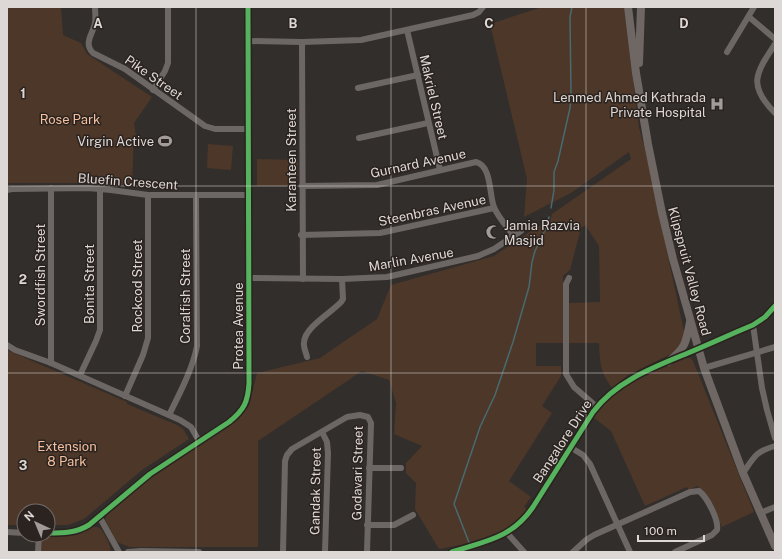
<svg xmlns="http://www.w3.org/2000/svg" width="782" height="559" font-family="'Public Sans',sans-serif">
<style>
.green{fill:#4d3729}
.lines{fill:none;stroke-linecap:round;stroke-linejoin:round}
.stream{stroke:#486a71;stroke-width:1.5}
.minor{stroke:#6c6764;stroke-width:6}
.major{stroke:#6e6763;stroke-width:8}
.cycleway-casing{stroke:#2b231f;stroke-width:8}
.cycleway{stroke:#56b35d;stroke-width:5}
.grid{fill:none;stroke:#ddd8d5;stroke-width:1;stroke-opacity:0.55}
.labels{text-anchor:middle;stroke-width:3;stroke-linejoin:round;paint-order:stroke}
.street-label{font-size:13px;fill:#ddd8d5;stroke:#2b231f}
.poi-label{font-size:13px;fill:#ddd8d5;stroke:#2b231f;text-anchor:end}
.park-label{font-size:13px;fill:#f3bf9f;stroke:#2b231f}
.grid-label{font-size:13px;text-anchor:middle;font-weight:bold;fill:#ddd8d5;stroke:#2b231f;stroke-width:3;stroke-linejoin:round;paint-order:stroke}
</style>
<rect width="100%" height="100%" fill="#322e2b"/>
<g class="green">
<polygon points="7,7 61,7 63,35 81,43 87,54 152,97 134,123 136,136 134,136 132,186 101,183 7,183"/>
<path d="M 542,7 L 624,7 L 639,128 L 645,149 L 685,336 L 675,352 L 628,375 L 612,388 C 600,371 600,364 599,343 L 569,343 L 567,303 L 600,302 L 599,246 L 585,225 L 581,228 L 570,270 L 563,276 L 563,343 L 536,343 L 536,366 L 561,366 L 561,376 L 542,406 L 552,413 L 509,481 L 531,497 L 524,507 L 527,509 L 513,525 L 504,531 L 461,545 L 439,549 L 415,509 L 416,483 L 406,473 L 406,463 L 422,446 L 394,434 L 396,403 L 389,380 L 362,371 L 258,441 L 258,547 L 129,547 L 117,542 L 105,520 L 108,511 L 139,486 L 237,420 L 249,406 L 257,373 L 320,358 L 377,319 L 391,285 L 494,256 L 534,229 L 550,221 L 552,214 L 631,159 L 629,152 L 571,193 L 524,217 L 527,179 L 490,24 Z"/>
<polygon points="208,144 233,146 231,170 207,168"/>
<polygon points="257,159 298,160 297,186 257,186"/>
<polygon points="7,350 127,402 127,404 177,425 183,429 189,439 142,470 84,519 68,525 48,525 48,511 24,511 24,525 7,525"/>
<path d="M 686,358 L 691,358 L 693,361 L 754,512 L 722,527 L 703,491 L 697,486 L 689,490 L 687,487 L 645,506 L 611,431 L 593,417 C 603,404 615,393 629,384 C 646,373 668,366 686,358 Z"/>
<path d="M 92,527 C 95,527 97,526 99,528 C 104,530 111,547 111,552 L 40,552 L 41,540 L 44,537 L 76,535 Z"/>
</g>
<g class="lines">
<g class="stream">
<polyline points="551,208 554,190 554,172 558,161 570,108 571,94 570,17 572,7"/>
<polyline points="470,545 454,504 480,427 495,395 513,342 529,287 532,262 535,251 546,228 549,217"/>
</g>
<g class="minor">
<path d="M 95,7 C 95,12 96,18 95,23 C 93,34 83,43 93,53 L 125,69 L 205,126 L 215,129 L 248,129"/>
<polyline points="749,17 775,39"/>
<polyline points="407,30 440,170"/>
<polyline points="248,41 302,42 361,40 473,15 479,12 483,7"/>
<polyline points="302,42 303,279"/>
<path d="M 775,44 C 756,73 747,85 775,113"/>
<polyline points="727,52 754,7"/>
<polyline points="358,88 418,75"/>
<polyline points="153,90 165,71 168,63 168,7"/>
<polyline points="359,138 428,123"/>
<path d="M 302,186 L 377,185 L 476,162 C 492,166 489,195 494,207 C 497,216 508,228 514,236"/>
<polyline points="51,188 51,363"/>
<polyline points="7,190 12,189 88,188 111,190 148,195 248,195"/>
<polyline points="301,235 380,233 494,208"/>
<polyline points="249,278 342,279 387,277 478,256 494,249 521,231"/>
<polyline points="569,278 566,284 566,374 574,387 597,407"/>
<polyline points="753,325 762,388 767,410 775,438"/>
<polyline points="7,345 15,350 51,363 180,420 191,427 199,441"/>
<path d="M 307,357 C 306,352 303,347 304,342 C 305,327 331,313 341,302 L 343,299 L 342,279"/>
<polyline points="704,368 775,347"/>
<polyline points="80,375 96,341 100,330 100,189"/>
<polyline points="125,396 143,355 148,338 148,195"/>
<path d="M 169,415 C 179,395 193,368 197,346 L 196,195"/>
<polyline points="322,432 327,442 328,453 325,552"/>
<polyline points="570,447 583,455 590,464 630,552"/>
<polyline points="369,468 401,468"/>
<path d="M 743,473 C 755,456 755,452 775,446"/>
<polyline points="760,513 775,507"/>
<polyline points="99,516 119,552"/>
<polyline points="367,525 394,525 413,515"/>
<polyline points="7,532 24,533"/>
<path d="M 48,533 C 63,533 76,533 89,525 L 150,474 L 229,422 C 244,410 248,402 249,383 L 248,7"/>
<polyline points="507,533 524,552"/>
<polyline points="38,552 39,535"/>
<polyline points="128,552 141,551 199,552"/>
<polyline points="283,552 285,461 287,455 292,449 347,417 360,415 368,417 371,423 367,552"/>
<path d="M 452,552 C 486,541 512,538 533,507 L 593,412 C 616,381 654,367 688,353 C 710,344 731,334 753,325 L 765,317 L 775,306"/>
<path d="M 573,552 L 586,540 L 594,535 L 690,492 L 699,491 C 707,497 719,520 717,530 L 712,535 L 675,552"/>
</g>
<g class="major">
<polyline points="628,7 636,73 648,144 662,213 673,259 704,368 743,473 775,546"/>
<polyline points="639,63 641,7"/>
<path d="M 668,362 C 685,348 686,344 690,322"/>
</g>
<defs>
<g id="cycleway">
<path d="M 48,533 C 63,533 76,533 89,525 L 150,474 L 229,422 C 244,410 248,402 249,383 L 248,7"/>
<path d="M 452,552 C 486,541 512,538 533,507 L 593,412 C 616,381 654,367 688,353 C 710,344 731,334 753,325 L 765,317 L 775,306"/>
</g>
</defs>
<use href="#cycleway" class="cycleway-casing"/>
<use href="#cycleway" class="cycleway"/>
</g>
<path class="grid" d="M 196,7 L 196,552M 391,7 L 391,552M 586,7 L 586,552M 7,186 L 775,186M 7,373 L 775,373"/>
<defs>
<symbol id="hospital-bare" viewBox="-9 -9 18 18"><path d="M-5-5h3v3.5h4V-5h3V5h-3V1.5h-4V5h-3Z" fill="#a19c9a" stroke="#2b231f" stroke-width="2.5" paint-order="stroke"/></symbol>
<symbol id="stadium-bare" viewBox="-9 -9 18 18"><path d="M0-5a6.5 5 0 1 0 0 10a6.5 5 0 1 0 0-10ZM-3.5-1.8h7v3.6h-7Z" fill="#a19c9a" stroke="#2b231f" stroke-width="2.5" paint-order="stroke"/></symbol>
<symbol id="mosque-bare" viewBox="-9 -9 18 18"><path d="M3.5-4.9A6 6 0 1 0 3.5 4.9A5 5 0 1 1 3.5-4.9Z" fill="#a19c9a" stroke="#2b231f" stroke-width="2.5" paint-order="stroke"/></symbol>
</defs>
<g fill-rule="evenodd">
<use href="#hospital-bare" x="707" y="94" width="20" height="20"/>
<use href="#stadium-bare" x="155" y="131" width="20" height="20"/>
<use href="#mosque-bare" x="483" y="222" width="20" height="20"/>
</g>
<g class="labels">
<g class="street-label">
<text transform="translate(154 77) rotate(35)" y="5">Pike Street</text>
<text transform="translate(434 97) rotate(77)" y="5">Makriel Street</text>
<text transform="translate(291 160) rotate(-90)" y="5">Karanteen Street</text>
<text transform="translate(418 163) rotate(-12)" y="5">Gurnard Avenue</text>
<text transform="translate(128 181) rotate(4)" y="5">Bluefin Crescent</text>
<text transform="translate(432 210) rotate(-12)" y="5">Steenbras Avenue</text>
<text transform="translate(411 259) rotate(-10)" y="5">Marlin Avenue</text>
<text transform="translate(690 271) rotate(75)" y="5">Klipspruit Valley Road</text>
<text transform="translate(40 275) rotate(-90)" y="5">Swordfish Street</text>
<text transform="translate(89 284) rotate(-90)" y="5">Bonita Street</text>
<text transform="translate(137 286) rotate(-90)" y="5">Rockcod Street</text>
<text transform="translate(185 296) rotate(-90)" y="5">Coralfish Street</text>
<text transform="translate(238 326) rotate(-90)" y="5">Protea Avenue</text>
<text transform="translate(562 441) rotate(-57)" y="5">Bangalore Drive</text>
<text transform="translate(357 473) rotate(-89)" y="5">Godavari Street</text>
<text transform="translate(315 491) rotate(-89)" y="5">Gandak Street</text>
</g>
<g class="poi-label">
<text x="706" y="102">Lenmed Ahmed Kathrada<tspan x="706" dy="15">Private Hospital</tspan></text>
<text x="154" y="146">Virgin Active</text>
<text x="504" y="230" text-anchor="start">Jamia Razvia<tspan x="504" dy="15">Masjid</tspan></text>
</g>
<g class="park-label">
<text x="70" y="124">Rose Park</text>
<text x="67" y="451">Extension<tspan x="67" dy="15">8 Park</tspan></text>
</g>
</g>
<g class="grid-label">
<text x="98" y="28">A</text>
<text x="293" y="28">B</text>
<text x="489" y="28">C</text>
<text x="684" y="28">D</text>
<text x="23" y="98">1</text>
<text x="23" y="284">2</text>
<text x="23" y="470">3</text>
</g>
<rect width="782" height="559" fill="none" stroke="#ddd8d5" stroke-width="16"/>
<g transform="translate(36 523) rotate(316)"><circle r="19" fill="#2b231f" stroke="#726b68"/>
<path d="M0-3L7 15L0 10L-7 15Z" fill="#a19c9a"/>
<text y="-6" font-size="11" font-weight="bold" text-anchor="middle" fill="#ddd8d5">N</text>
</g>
<path d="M638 535v6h66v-6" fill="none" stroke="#ddd8d5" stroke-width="2"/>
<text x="644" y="535" font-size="12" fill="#ddd8d5" stroke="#2b231f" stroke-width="3" paint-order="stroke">100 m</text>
</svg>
